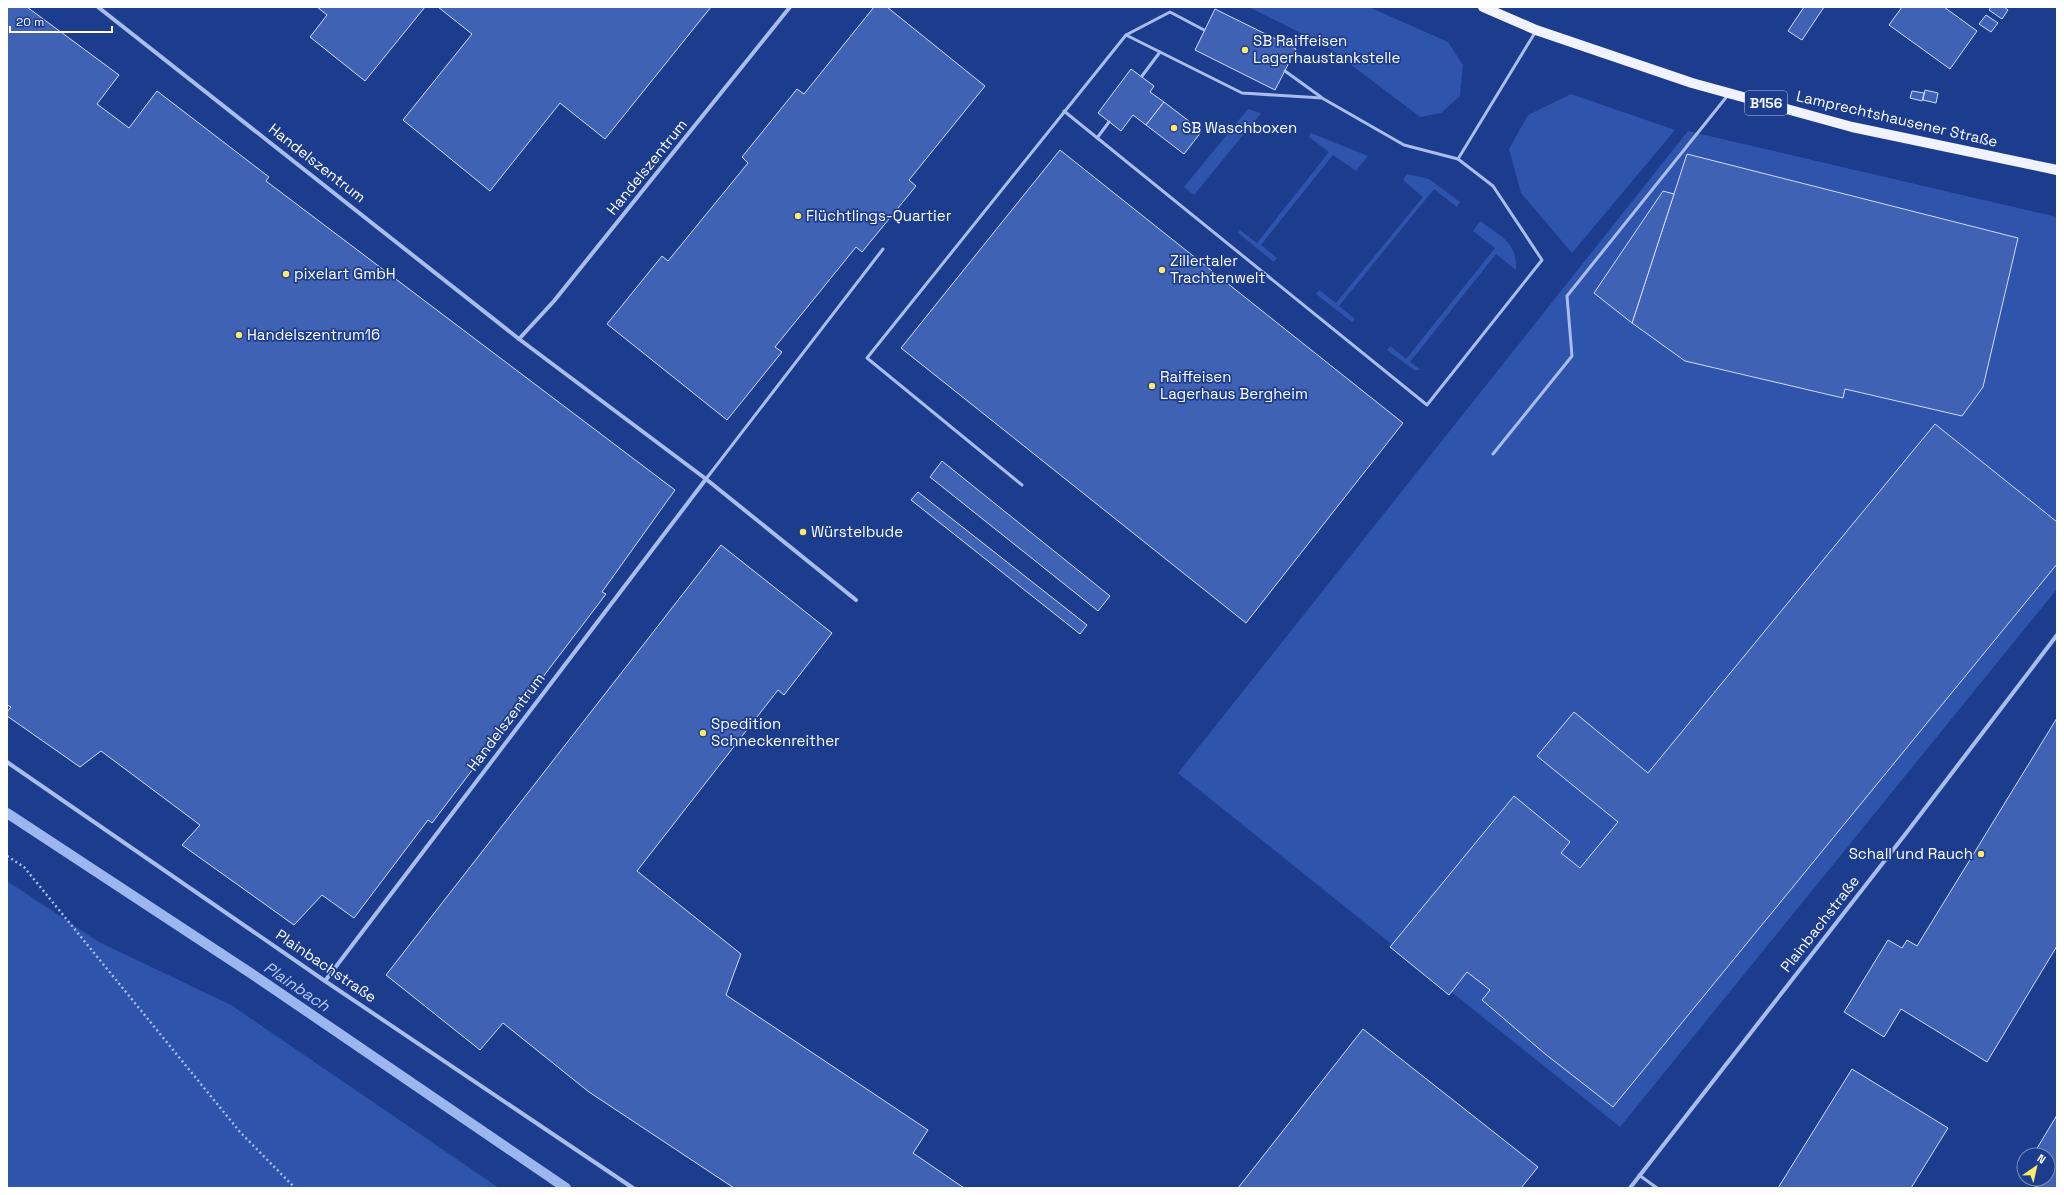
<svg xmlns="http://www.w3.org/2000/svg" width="2064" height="1195" font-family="'Space Grotesk',sans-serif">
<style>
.green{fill:#2f54ac}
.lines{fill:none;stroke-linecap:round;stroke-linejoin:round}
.stream{stroke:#9cb6ef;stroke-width:10}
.building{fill:#4062b4;stroke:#cfdcfa}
.path{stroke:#a9bded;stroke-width:2.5;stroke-dasharray:2 3;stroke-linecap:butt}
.lane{stroke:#a9bded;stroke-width:3}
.street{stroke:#a9bded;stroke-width:4}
.primary{stroke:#f0f3ff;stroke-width:10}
.poi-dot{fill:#feea67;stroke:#1c3c8e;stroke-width:1.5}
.labels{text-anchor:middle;stroke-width:3.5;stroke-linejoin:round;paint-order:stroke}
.shield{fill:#1c3c8e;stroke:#bbc4dd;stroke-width:1}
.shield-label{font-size:14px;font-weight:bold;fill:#fff}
.poi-label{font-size:15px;fill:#fff;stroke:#1c3c8e;text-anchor:start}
.street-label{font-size:15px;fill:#fff;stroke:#1c3c8e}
.water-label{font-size:16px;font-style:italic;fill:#b5c8f4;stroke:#1c3c8e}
</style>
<rect width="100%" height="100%" fill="#1c3c8e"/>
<g class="green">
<polygon points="1248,7 1369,7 1448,42 1463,65 1460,96 1441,113 1420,117 1325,45"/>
<polygon points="1571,94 1675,130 1572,253 1521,193 1509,149 1528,115"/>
<polygon points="1248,109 1261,113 1194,195 1184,187"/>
<polygon points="1688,131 2057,217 2057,589 1620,1127 1178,773"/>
<polygon points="1311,133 1368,156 1356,171 1333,155 1261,245 1277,258 1274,262 1238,233 1240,230 1257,243 1329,152 1309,137"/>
<polygon points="1407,174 1429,179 1460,202 1457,207 1434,189 1339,306 1355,319 1352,322 1316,294 1319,290 1336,303 1423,197 1403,180"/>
<path d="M 1480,221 C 1501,237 1517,241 1516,270 L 1496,254 L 1410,362 L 1421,370 L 1414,370 L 1387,350 L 1390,346 L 1406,359 L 1495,248 L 1473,231 Z"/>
<polygon points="7,881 99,942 231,1005 499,1188 7,1188"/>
</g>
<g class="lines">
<polyline class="stream" points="7,813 252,974 566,1188"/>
</g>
<g class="building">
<polygon points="7,7 27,7 119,75 97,104 129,128 157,91 269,177 266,181 675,490 602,592 606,594 432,823 428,820 354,918 322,895 294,925 182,845 200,825 101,751 80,767 7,716 7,712 11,707 7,705"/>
<polygon points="317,7 425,7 365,81 310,37 327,15"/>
<polygon points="438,7 711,7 605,139 560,103 490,191 403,120 472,34"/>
<polygon points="874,7 887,7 985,86 909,180 916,186 862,252 856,247 775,347 782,352 727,420 607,324 662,256 668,261 748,163 742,157 797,89 804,94"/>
<polygon points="1804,7 1824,7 1802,40 1788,31"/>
<polygon points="1902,7 1944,7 1977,31 1950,69 1889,25"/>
<polygon points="1991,7 2004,7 2008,10 2002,19 1989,10"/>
<polygon points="1215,9 1296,49 1275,90 1195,50"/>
<polygon points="1986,15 1998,23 1991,32 1979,24"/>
<polygon points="1131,69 1154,86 1150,92 1164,102 1146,125 1133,115 1121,131 1098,113"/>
<polygon points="1925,90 1938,93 1936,103 1923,100"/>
<polygon points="1912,91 1924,93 1922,101 1910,98"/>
<polygon points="1164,102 1202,131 1184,154 1146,125"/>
<polygon points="1060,150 1403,423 1246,623 901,348"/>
<polygon points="1687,154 2018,238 1983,387 1962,416 1845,389 1843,398 1685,361 1632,323"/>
<polygon points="1663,191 1674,194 1632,323 1594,293"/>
<polygon points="1935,424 2057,522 2057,564 1613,1107 1544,1053 1482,1000 1490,990 1467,972 1449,995 1390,947 1514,796 1570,842 1561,853 1580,868 1618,822 1537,756 1574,712 1648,773"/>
<polygon points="942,461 1110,596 1098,611 930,477"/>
<polygon points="918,492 1087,625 1080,634 911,500"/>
<polygon points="721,545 832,633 784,695 778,690 637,871 741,954 726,995 928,1130 913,1153 964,1188 734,1188 589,1092 503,1023 480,1050 386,975"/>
<polygon points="2057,718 2057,946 1987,1062 1901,1009 1884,1037 1844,1012 1888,940 1902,948 1907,940 1917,946"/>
<polygon points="1363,1029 1538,1167 1521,1188 1238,1188"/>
<polygon points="1852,1069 1948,1128 1911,1188 1778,1188"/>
<polygon points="2057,1115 2057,1188 2039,1188 2024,1179 2048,1179 2048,1155 2033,1155"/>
<polygon points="2024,1169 2024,1179 2020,1176"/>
</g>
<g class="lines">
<polyline class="path" points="7,856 24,867 240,1132 295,1188"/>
<g class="lane">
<polyline points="1126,35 1170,12 1204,30"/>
<polyline points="1285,71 1321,97"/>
<polyline points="1142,76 1160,52"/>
<polyline points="1064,111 1427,405 1542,260 1493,186 1458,159 1536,31"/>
<polyline points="1097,138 1109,122"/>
<polyline points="1493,454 1572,356 1567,296 1728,95"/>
<polyline points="706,479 883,249"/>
<polyline points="1022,485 867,358 1126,35 1242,93 1322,98 1404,145 1458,159"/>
<polyline points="1639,1175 1657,1188"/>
</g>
<g class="street">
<polyline points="98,7 519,339 706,479 856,600"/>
<polyline points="519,339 554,301 790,7"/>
<polyline points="7,762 325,981 633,1188"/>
<polyline points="325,981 706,479"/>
<polyline points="1630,1188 1907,832 2057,635"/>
</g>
<polyline class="primary" points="1483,7 1536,30 1692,83 1852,127 2057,170"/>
</g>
<g class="poi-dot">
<circle cx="1245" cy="50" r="4"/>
<circle cx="1174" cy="128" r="4"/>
<circle cx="798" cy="216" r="4"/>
<circle cx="1162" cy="270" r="4"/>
<circle cx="286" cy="274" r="4"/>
<circle cx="239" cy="335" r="4"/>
<circle cx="1152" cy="386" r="4"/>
<circle cx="803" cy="532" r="4"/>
<circle cx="703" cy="733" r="4"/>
<circle cx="1981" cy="854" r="4"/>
</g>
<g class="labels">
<rect class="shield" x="1745" y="91" width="42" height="24" rx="3"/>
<g class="shield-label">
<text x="1766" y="108">B156</text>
</g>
<g class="poi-label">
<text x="1253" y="46">SB Raiffeisen<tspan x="1253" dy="17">Lagerhaustankstelle</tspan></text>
<text x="1182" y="133">SB Waschboxen</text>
<text x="806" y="221">Flüchtlings-Quartier</text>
<text x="1170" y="266">Zillertaler<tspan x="1170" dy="17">Trachtenwelt</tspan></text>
<text x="294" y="279">pixelart GmbH</text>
<text x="247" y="340">Handelszentrum16</text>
<text x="1160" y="382">Raiffeisen<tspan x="1160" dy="17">Lagerhaus Bergheim</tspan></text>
<text x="811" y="537">Würstelbude</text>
<text x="711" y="729">Spedition<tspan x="711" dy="17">Schneckenreither</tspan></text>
<text x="1973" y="859" text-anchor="end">Schall und Rauch</text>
</g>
<g class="street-label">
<text transform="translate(1897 119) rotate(13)" y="5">Lamprechtshausener Straße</text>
<text transform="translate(317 163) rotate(38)" y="5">Handelszentrum</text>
<text transform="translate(647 167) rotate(-51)" y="5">Handelszentrum</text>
<text transform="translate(506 722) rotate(-53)" y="5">Handelszentrum</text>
<text transform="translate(1820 924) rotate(-52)" y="5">Plainbachstraße</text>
<text transform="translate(326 966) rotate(34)" y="5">Plainbachstraße</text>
</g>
<g class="water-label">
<text transform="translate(297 986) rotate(34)" y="6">Plainbach</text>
</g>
</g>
<rect width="2064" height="1195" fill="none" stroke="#ffffff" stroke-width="16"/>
<g transform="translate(2036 1167) rotate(34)"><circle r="19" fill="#1c3c8e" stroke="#778abb"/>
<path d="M0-3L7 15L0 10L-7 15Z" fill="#feea67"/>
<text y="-6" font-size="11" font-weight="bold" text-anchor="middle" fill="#ffffff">N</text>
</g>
<path d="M10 26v6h102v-6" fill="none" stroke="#ffffff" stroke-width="2"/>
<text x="16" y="26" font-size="12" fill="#ffffff" stroke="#1c3c8e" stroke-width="3" paint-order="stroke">20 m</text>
</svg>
